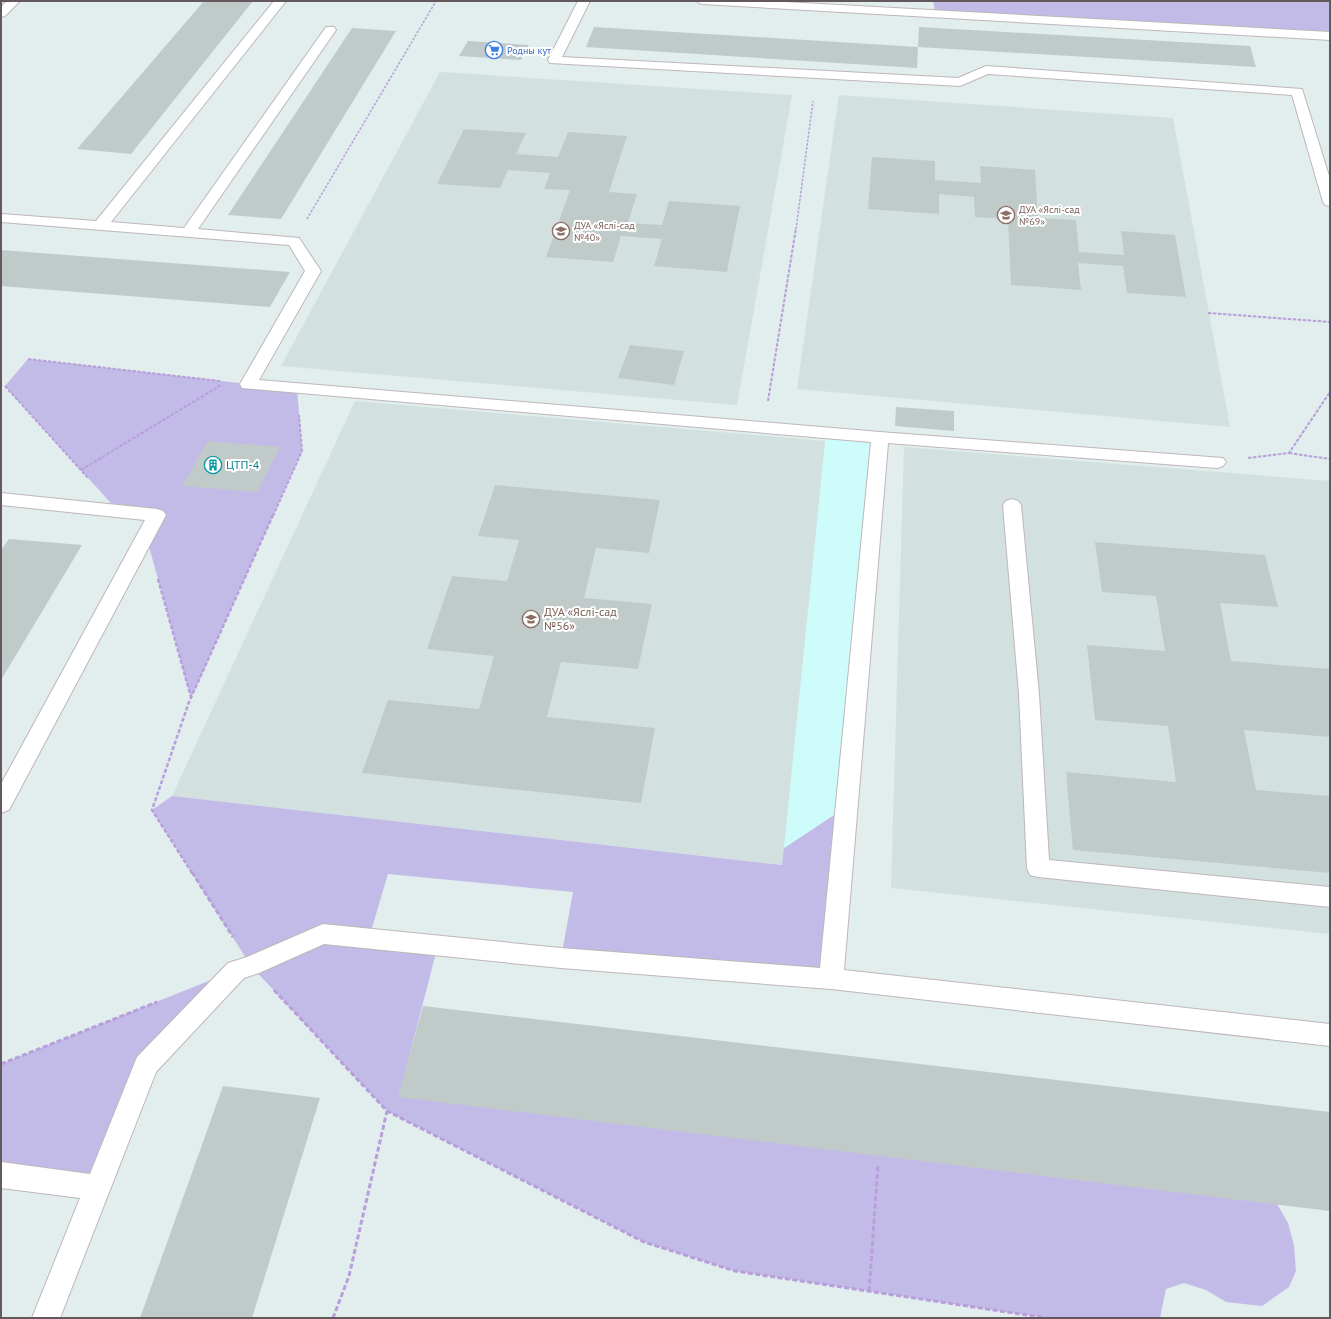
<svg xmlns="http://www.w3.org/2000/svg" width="1331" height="1319" font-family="'PT Sans',sans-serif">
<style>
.education{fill:#d2e0e0}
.green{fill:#c3bbe7}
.sand{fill:#cdfcfa}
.building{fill:#c0cbc9}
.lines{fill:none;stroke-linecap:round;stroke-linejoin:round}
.lane-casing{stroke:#bfb6b8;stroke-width:2}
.path-far3{stroke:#b89eda;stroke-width:1.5;stroke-dasharray:2.5 1.5;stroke-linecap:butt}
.path-far2{stroke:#b89eda;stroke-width:2;stroke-dasharray:3.5 1.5;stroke-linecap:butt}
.path-far1{stroke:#b89eda;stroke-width:2.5;stroke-dasharray:4 2;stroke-linecap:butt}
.path{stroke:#b89eda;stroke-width:3;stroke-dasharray:5 2.5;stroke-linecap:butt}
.lane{fill:#fff;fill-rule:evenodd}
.labels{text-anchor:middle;stroke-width:4;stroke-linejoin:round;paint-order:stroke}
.far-shop-label{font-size:10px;fill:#366cbe;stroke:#fff;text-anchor:start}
.far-education-label{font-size:10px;fill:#785e54;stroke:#fff;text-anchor:start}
.culture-label{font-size:12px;fill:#0d838f;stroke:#fff;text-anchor:start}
.education-label{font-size:12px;fill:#785e54;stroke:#fff;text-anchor:start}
</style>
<rect width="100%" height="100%" fill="#e1eeed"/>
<g class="education">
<polygon points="440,72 792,95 737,405 281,366"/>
<polygon points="839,95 1173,118 1230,427 797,389"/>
<polygon points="355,401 826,441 783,865 172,796"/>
<polygon points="904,447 1330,481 1330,934 891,888"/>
</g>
<g class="green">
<polygon points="933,1 1330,1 1330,34 936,15"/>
<polygon points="28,359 248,384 297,388 302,451 191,698 146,536 157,515 118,511 5,386"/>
<polygon points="172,796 782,865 784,848 846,807 831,979 561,958 573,892 388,874 369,938 438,945 399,1096 1277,1204 1288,1223 1294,1245 1296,1271 1289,1287 1262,1306 1226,1302 1206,1290 1184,1283 1166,1289 1160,1318 1047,1318 735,1271 644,1242 387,1111 251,966 152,810"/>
<polygon points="236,970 146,1065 98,1188 1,1175 1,1064"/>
</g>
<polygon class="sand" points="826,432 880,437 846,807 784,848"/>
<g class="building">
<polygon points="204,1 253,1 131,154 77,149"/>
<polygon points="594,27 918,47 917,68 586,47"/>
<polygon points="919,27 1250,46 1256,67 918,47"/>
<polygon points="352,28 396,31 281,219 228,215"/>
<polygon points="468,41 529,45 521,60 459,56"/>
<polygon points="464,129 526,133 516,154 558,157 568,132 627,136 609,192 637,194 628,223 662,225 669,201 740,206 727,272 654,266 662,239 621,236 613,262 546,257 570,190 544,189 550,173 508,170 500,188 437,184"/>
<polygon points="872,157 935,161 935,180 981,183 980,166 1035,170 1038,218 1076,220 1079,252 1124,255 1121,231 1175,235 1186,297 1127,293 1123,266 1078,263 1081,290 1011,285 1008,219 975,217 974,197 939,194 939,214 868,209"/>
<polygon points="1,250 290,272 270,307 1,286"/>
<polygon points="630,345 684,351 674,385 618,378"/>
<polygon points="896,407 954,411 954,431 895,426"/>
<polygon points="208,441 243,444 280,447 257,492 182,486"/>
<polygon points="495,485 660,500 649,553 596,548 584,598 652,604 638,669 561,662 547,717 655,728 641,803 362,773 388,700 479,709 494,656 427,649 452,576 507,581 519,540 478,536"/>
<polygon points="9,539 82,545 1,680 1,550"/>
<polygon points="1095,542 1265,555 1278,607 1220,603 1231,661 1330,669 1330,737 1244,730 1256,790 1330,796 1330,873 1073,850 1066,772 1176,782 1168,726 1095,720 1087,645 1165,651 1156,596 1102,592"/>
<polygon points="423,1006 1330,1112 1330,1211 398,1097"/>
<polygon points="223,1086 320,1098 252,1318 140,1318"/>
</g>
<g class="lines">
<defs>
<g id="lane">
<polygon points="7,1 20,1 5,16 1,17 1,7"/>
<polygon points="274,1 286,1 111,222 184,228 326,27 334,27 336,30 198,229 299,238 321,271 259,380 880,432 1223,458 1226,462 1223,466 1217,468 888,443 844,970 1330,1024 1330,1046 831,989 561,968 324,944 259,973 244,978 156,1072 60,1318 32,1318 80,1198 1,1188 1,1162 90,1174 137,1057 228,963 247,957 323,924 561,948 820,968 871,442 242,388 240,384 305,271 289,245 1,222 1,214 96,221"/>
<polygon points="578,1 590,1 562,57 958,78 986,66 1302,89 1330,179 1330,206 1325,205 1323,202 1292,95 988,74 960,86 550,63 548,60"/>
<polygon points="697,1 766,1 1330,32 1330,40 703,4 699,3"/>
<polygon points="1,493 157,509 163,511 166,515 9,810 1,813 1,784 145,520 1,505"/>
<polygon points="1012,499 1018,501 1021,505 1039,694 1049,860 1330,887 1330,907 1038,877 1030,875 1027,868 1019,694 1003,505 1006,501"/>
</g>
</defs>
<use href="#lane" class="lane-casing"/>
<g class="path-far3">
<polyline points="307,219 436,1"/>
<polyline points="796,229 813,101"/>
</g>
<g class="path-far2">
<polyline points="1208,313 1330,322"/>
<polyline points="28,359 220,381"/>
<polyline points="5,386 88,478"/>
<polyline points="768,401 796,228"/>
<polyline points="1289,453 1330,459"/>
<polyline points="1248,458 1289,453 1330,392"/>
<polyline points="81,470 221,385"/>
<polyline points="273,516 302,451 299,415"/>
</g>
<g class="path-far1">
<polyline points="158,579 191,697"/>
<polyline points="192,873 152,810 189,702 273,515"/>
</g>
<g class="path">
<polyline points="192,872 233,937"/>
<polyline points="274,990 387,1111 644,1242 735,1271 1047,1318"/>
<polyline points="1,1064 157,1002"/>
<polyline points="869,1291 878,1166"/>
<polyline points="333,1318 349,1276 387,1111"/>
</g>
<use href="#lane" class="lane"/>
</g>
<defs>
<symbol id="supermarket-ring" viewBox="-11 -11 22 22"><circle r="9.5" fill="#fff" stroke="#3f7fe0" stroke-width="1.5"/><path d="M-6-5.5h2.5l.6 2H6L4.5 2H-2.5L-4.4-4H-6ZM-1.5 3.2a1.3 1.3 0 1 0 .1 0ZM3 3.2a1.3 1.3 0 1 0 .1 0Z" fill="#3f7fe0"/></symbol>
<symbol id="school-ring" viewBox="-11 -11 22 22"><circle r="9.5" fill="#fff" stroke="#8d6e63" stroke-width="1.5"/><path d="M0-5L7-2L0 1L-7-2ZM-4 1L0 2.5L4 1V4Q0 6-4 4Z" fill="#8d6e63"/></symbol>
<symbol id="building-ring" viewBox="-11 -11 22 22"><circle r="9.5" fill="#fff" stroke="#0f9aa8" stroke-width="1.5"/><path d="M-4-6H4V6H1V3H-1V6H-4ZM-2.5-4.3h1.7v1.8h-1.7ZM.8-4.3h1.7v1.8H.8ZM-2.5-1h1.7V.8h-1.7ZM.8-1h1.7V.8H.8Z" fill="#0f9aa8"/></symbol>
</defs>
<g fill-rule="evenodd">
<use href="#supermarket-ring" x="484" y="40" width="20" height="20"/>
<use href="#school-ring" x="996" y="205" width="20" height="20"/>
<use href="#school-ring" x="551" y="221" width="20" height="20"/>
<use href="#building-ring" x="203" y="455" width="20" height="20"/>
<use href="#school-ring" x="521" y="609" width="20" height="20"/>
</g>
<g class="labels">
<g class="far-shop-label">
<text x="507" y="54">Родны кут</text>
</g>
<g class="far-education-label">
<text x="1019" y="213">ДУА «Яслі-сад<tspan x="1019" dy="12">№69»</tspan></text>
<text x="574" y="229">ДУА «Яслі-сад<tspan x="574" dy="12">№40»</tspan></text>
</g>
<g class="culture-label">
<text x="226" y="469">ЦТП-4</text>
</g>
<g class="education-label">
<text x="544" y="616">ДУА «Яслі-сад<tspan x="544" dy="14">№56»</tspan></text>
</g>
</g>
<rect width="1331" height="1319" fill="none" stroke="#63595c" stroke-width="4"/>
</svg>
